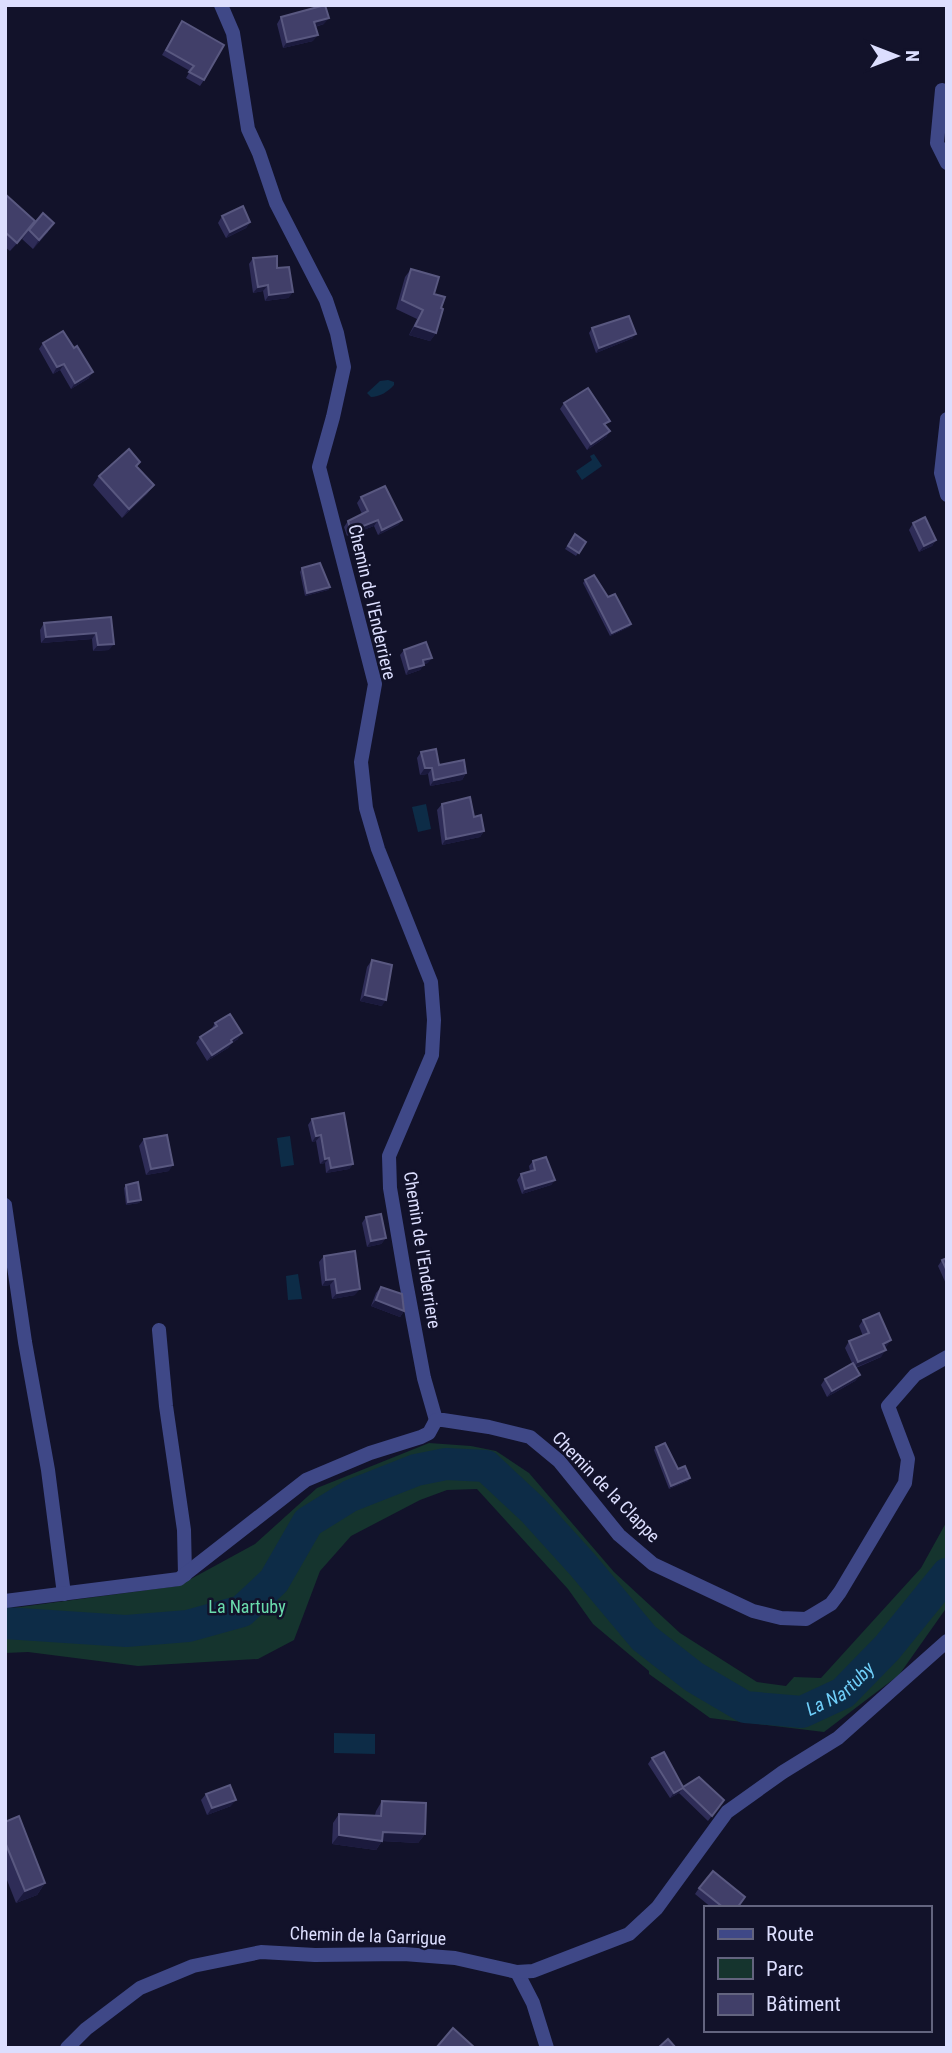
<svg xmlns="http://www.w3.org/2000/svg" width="952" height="2053" font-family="'Roboto Condensed',sans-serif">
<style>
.green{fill:#15342e}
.water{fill:#0d2c47}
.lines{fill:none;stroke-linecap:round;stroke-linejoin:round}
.river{stroke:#0d2c47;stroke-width:32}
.minor{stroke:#3f4887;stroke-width:14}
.wall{fill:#2e2c57}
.shaded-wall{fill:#1b1a3d}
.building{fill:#413f69;stroke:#595880;stroke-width:2}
.labels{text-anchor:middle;stroke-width:5;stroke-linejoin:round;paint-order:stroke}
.street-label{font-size:18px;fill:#dcdefe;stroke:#12122a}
.park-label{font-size:18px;fill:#6adcad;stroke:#12122a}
.water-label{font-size:19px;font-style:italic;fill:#6fcff9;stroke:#12122a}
</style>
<rect width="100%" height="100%" fill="#12122a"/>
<polygon class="green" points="429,1443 471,1446 496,1451 529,1473 614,1572 680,1633 757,1682 786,1686 794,1677 821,1678 921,1568 947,1521 947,1607 899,1675 824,1732 710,1718 649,1674 649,1671 593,1624 568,1589 477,1489 447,1490 420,1500 351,1536 320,1571 294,1640 258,1659 138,1666 28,1652 5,1653 5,1609 178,1586 255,1544 317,1488"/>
<g class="water">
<path d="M 388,380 L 394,382 L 394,385 C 388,392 379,397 371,397 L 367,393 L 380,381 Z"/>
<polygon points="594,454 602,466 582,480 576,471 592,460 590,456"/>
<polygon points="426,804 431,829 418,832 412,807"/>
<polygon points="290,1136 294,1165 281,1167 277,1138"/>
<polygon points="298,1274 302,1299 288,1300 286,1276"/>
<polygon points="334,1733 375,1734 375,1754 334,1753"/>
</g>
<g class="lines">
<path class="river" id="s1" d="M 5,1623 L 126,1631 L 188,1626 L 242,1611 L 274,1581 L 308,1522 L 350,1496 L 416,1470 L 446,1464 L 486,1466 L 533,1510 L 582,1564 L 644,1638 L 694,1677 L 745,1707 L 802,1712 L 843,1693 L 887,1648 L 947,1574"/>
<g class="minor">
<polyline points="221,5 233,33 248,129 259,153 276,203 326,300 337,333 344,367 333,417 319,467 375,684 361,762 366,808 378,849 431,982 434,1020 432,1055 389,1156 390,1188 406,1282 424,1378 436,1420"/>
<polyline points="942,90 937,143 947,163"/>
<polyline points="947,419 941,473 947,495"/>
<polyline points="5,1205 25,1342 48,1470 64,1594"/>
<polyline points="159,1330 166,1406 184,1530 185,1575"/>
<polyline points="5,1601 179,1579 306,1480 370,1453 421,1437 429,1433 436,1420 443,1420 489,1427 530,1437 559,1461 619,1535 653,1564 753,1611 781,1618 806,1619 831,1604 840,1592 905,1483 908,1459 888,1406 915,1375 947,1357"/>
<polyline points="517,1972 533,2003 547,2048"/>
<polyline points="67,2048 86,2029 140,1988 193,1966 261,1952 315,1955 404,1954 455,1958 517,1972 533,1971 629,1934 657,1908 727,1812 783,1772 838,1738 947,1641"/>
</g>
</g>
<g class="wall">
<polygon points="281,17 324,24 315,27 313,41 283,48 277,24"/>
<polygon points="182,21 204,80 200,86 186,78 190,71 162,55"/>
<polygon points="5,194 48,232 33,249 22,239 27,233 10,251 5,247"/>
<polygon points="222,216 250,222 246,228 226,238 218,223"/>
<polygon points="253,258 277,268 293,292 288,298 265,301 263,291 253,293 249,264"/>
<polygon points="411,269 434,294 436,333 430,341 409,335 417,319 396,309 405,277"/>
<polygon points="592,328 633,338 596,353 589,333"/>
<polygon points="43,343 89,378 71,389 60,370 53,374 39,349"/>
<polygon points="564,403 606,426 610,431 606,437 587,450 560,409"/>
<polygon points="140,462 137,467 154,485 147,494 122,518 93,485 99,476"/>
<polygon points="361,497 402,520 398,525 378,535 374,526 347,536 344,527 348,521 362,514 357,503"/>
<polygon points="913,523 936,540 932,546 919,552 909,530"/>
<polygon points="575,534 586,542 576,556 565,549"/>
<polygon points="302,568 330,587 328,590 305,596 300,572"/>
<polygon points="585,580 608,597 631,624 629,627 610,636 583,583"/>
<polygon points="111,617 109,650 93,651 92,639 41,643 40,630 44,623"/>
<polygon points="404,650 428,663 424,664 420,670 406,675 400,655"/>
<polygon points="421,752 439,765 466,773 462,780 430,786 428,774 420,775 417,758"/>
<polygon points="442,804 484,831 480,837 442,845 437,810"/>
<polygon points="372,960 382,1006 360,1001 367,967"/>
<polygon points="215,1023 238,1039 232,1043 228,1048 207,1061 196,1043 200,1037 211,1030"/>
<polygon points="312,1119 353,1164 349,1169 326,1173 325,1163 320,1164 316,1141 312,1142 308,1125"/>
<polygon points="144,1139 169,1171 146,1175 139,1146"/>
<polygon points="533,1161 555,1180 551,1185 522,1194 517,1180 521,1174 530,1171 529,1166"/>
<polygon points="126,1185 141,1200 139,1203 126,1205 124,1188"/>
<polygon points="366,1217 386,1238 381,1244 367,1247 362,1223"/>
<polygon points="324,1256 355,1295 332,1299 330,1285 322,1286 319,1262"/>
<polygon points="947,1258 947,1286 938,1266 942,1260"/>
<polygon points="381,1287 404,1311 400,1317 371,1306 376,1293"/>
<polygon points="863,1320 887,1346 884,1347 881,1357 856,1368 860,1375 855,1381 827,1397 821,1385 825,1379 852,1363 845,1348 849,1341 863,1336 859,1326"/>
<polygon points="656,1447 678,1469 688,1481 669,1489 654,1450"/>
<polygon points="652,1758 683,1787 724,1800 708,1821 679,1793 670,1798 648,1764"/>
<polygon points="206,1794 231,1806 207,1815 201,1800"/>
<polygon points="382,1801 425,1834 418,1843 382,1841 376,1850 332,1844 333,1823 339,1814 375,1815 376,1811"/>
<polygon points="5,1822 45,1883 37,1895 16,1903 5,1875"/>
<polygon points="699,1888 737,1908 712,1908 695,1894"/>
</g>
<g class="shaded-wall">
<polygon points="329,18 324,24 310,28 314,22"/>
<polygon points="318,35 313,41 283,48 287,42"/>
<polygon points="35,221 29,230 10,251 17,243"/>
<polygon points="250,222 246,228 226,238 230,232"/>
<polygon points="54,223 48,232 33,249 39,240"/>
<polygon points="268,285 263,291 253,293 258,287"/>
<polygon points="293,292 288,298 265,301 269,295"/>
<polygon points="415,326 436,333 430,341 409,335"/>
<polygon points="636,334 633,338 596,353 599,348"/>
<polygon points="64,364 60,370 53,374 57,367"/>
<polygon points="93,372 89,378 71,389 75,383"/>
<polygon points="610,431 606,437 587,450 591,444"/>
<polygon points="154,485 147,494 122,518 129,509"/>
<polygon points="378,520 374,526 347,536 351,531"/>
<polygon points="402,520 398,525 378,535 382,530"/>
<polygon points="936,540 932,546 919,552 924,546"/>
<polygon points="330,587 328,590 305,596 307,593"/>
<polygon points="631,624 629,627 610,636 612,633"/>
<polygon points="96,633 92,639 41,643 46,637"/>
<polygon points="114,644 109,650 93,651 98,645"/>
<polygon points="432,658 428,663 419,665 423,660"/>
<polygon points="424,665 420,670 406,675 409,669"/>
<polygon points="425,768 432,768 428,774 420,775"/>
<polygon points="466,773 462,780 430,786 434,780"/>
<polygon points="484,831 480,837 442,845 446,839"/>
<polygon points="365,995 386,1000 382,1006 360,1001"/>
<polygon points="242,1033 238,1039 232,1043 228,1048 207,1061 212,1055 231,1040"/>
<polygon points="321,1135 316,1141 312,1142 316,1136"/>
<polygon points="329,1158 325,1163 320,1164 325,1159"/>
<polygon points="353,1164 349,1169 326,1173 331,1168"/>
<polygon points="173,1165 169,1171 146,1175 151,1169"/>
<polygon points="555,1180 551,1185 522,1194 525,1189"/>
<polygon points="141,1200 139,1203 126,1205 128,1202"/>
<polygon points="386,1238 381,1244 367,1247 371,1241"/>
<polygon points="335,1279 330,1285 322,1286 326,1280"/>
<polygon points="360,1289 355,1295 332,1299 337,1293"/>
<polygon points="376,1300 404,1311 400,1317 371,1306"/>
<polygon points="891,1340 887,1346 878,1350 883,1344"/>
<polygon points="886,1350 881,1357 854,1368 858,1362"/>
<polygon points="860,1375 855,1381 827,1397 832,1391"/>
<polygon points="690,1478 688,1481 669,1489 671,1486"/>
<polygon points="683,1788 679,1793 670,1798 674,1793"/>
<polygon points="236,1800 231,1806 207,1815 212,1808"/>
<polygon points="383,1832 425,1834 418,1843 382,1841 376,1850 332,1844 339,1835"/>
<polygon points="45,1883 37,1895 16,1903 25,1891"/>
</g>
<g class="building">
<polygon points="325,5 329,18 314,22 318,35 287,42 281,17"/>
<polygon points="182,21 224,45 204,80 189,72 194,66 166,50"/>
<polygon points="5,194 35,221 17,243 5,232"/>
<polygon points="243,206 250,222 230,232 222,216"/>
<polygon points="43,213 54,223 39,240 29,230"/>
<polygon points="277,256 277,268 289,267 293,292 269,295 268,285 258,287 253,258"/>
<polygon points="411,269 439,277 434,294 445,297 441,308 443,309 436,333 415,326 423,310 402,300"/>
<polygon points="629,316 636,334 599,348 592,328"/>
<polygon points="63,331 74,348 77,346 93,372 75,383 64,364 57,367 43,343"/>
<polygon points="588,388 610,421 604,424 610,431 591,444 564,403"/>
<polygon points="129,449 140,462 136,466 154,485 129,509 99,476"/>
<polygon points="385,486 402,520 382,530 378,520 351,531 348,521 368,511 361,497"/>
<polygon points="925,517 936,540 924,546 913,523"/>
<polygon points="575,534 586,542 579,553 568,546"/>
<polygon points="320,563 330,587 307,593 302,568"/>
<polygon points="594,575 608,597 615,594 631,624 612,633 585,580"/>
<polygon points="111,617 114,644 98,645 96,633 46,637 44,623"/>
<polygon points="426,642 432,658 423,660 424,665 409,669 404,650"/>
<polygon points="436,749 439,765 464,760 466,773 434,780 432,768 425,768 421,752"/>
<polygon points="470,797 474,817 481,815 484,831 446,839 442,804"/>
<polygon points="372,960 392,965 386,1000 365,995"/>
<polygon points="230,1014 242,1033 231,1040 232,1042 212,1055 200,1037 217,1026 215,1023"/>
<polygon points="344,1113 353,1164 331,1168 329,1158 325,1159 321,1135 316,1136 312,1119"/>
<polygon points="167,1135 173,1165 151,1169 144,1139"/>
<polygon points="546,1157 555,1180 525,1189 521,1174 535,1170 533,1161"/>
<polygon points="138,1182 141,1200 128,1202 126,1185"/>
<polygon points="381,1214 386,1238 371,1241 366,1217"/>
<polygon points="355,1251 360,1289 337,1293 335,1279 326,1280 324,1256"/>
<polygon points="947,1258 947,1271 942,1260"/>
<polygon points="381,1287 402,1294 404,1311 376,1300"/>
<polygon points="879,1313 891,1340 883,1344 886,1350 858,1362 849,1341 869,1333 863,1320"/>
<polygon points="853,1363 860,1375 832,1391 825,1379"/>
<polygon points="665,1443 678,1469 685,1466 690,1478 671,1486 656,1447"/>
<polygon points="664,1752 683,1787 699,1777 724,1800 712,1816 683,1788 674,1793 652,1758"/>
<polygon points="230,1785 236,1800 212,1808 206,1794"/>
<polygon points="382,1801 426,1803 425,1834 383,1832 382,1841 339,1835 339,1814 381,1816"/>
<polygon points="19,1816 45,1883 25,1891 5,1842 5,1822"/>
<polygon points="713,1871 745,1897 737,1908 724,1908 699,1888"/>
<polygon points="453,2028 475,2048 436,2048"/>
<polygon points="668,2039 676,2048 658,2048"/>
</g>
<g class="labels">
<g class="street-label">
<text transform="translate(372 602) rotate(77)" y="6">Chemin de l'Enderriere</text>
<text transform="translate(422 1250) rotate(81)" y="6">Chemin de l'Enderriere</text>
<text transform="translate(606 1487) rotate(46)" y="6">Chemin de la Clappe</text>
<text transform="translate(368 1936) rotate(2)" y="6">Chemin de la Garrigue</text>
</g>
<g class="park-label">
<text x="247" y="1613">La Nartuby</text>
</g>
<g class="water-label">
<text dy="7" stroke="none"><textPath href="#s1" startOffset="1001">La Nartuby</textPath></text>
</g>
</g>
<rect width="952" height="2053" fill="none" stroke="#dcdefe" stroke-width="14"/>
<rect x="704" y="1906" width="228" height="126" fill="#12122a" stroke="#63647f" stroke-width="2"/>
<rect x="718" y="1929" width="35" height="10" fill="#3f4887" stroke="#63647f" stroke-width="2"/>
<text x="766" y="1941" font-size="21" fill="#dcdefe">Route</text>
<rect x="718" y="1958" width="35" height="21" fill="#15342e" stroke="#63647f" stroke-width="2"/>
<text x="766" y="1976" font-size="21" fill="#dcdefe">Parc</text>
<rect x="718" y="1994" width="35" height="21" fill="#413f69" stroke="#63647f" stroke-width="2"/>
<text x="766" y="2011" font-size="21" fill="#dcdefe">Bâtiment</text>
<g transform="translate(896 56) rotate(90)" stroke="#12122a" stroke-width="5" paint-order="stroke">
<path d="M0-5L12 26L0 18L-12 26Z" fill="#dcdefe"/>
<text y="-10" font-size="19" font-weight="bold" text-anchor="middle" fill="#dcdefe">N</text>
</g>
</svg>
